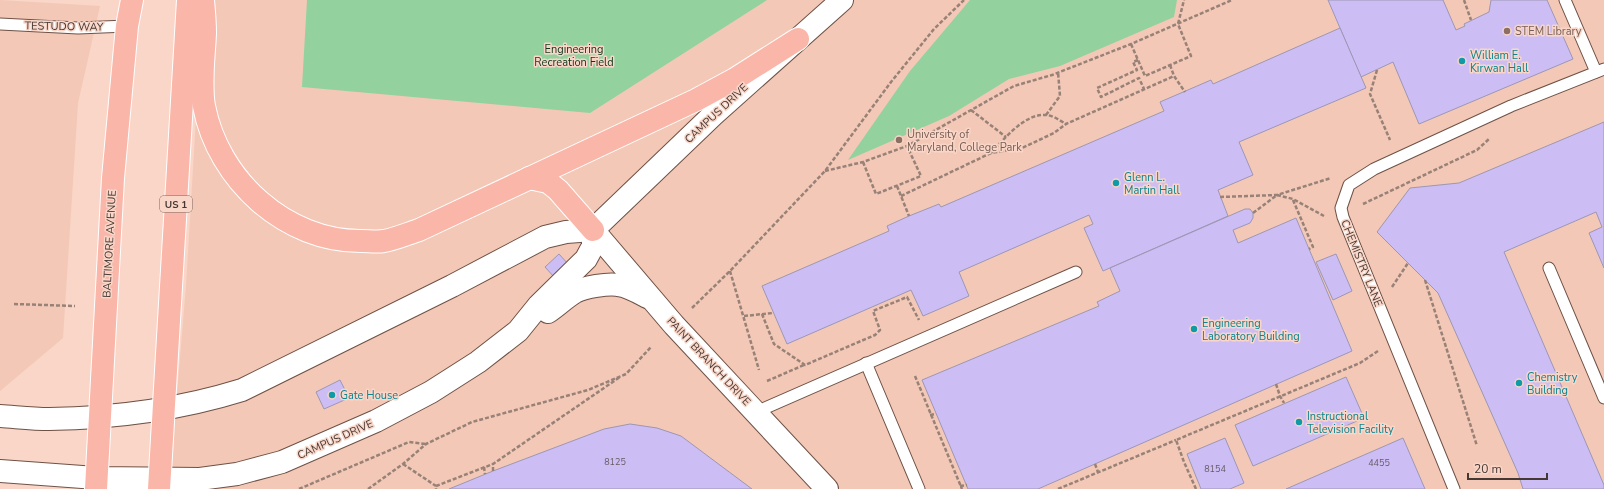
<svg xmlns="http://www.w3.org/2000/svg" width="1604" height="489" font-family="'Nunito Sans',sans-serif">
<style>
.built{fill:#f3c8b7}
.green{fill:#93d19f}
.building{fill:#ccbef5;stroke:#9d96b4}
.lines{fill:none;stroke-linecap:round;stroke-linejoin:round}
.lane-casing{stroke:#6e5145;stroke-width:13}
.secondary-casing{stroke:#6e5145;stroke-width:24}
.primary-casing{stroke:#fff;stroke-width:24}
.path{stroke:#988177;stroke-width:2.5;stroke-dasharray:4 2;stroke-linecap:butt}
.lane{stroke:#fff;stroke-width:11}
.secondary{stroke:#fff;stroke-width:22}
.primary{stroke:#fab6a9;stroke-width:22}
.education-dot{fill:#8d6e63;stroke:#f9d6c8;stroke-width:1.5}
.culture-dot{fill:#0f9aa8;stroke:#f9d6c8;stroke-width:1.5}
.labels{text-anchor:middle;stroke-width:3;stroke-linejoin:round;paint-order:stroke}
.number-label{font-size:9px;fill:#675a63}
.shield{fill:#f9d6c8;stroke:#7b675f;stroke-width:1}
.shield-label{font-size:10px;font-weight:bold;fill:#453832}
.street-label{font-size:11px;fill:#453832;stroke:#f9d6c8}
.education-label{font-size:11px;fill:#785e54;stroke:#f9d6c8;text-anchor:start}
.park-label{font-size:11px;fill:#0f341a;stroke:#f9d6c8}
.culture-label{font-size:11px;fill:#0d838f;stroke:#f9d6c8;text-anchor:start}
</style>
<rect width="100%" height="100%" fill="#f9d6c8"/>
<g class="built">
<polygon points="0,0 100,6 78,103 63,338 0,391"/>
<polygon points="203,0 1604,0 1604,489 169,489 186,286"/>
</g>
<g class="green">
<polygon points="307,0 767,0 590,113 302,87"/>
<polygon points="970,0 1177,0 1174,17 1060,66 1009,79 949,116 848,160 910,71"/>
</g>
<g class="building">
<polygon points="1328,0 1443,0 1456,30 1465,26 1464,24 1489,12 1491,0 1547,0 1573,59 1419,124 1393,62 1361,77"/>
<polygon points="1340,28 1366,88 1239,142 1253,175 1218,190 1228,216 1103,271 1084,228 1093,224 1089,215 959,272 969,296 960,300 923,316 911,290 787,344 762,286 889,231 887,226 909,216 939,204 941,207 1164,111 1160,102 1211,80 1213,84"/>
<polygon points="1604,122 1604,268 1589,233 1602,227 1596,212 1504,252 1604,485 1604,489 1523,489 1518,473 1438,293 1377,232 1410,188 1459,183"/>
<polygon points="1245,209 1250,209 1253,213 1253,218 1250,223 1233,230 1238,243 1296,218 1352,351 1038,489 968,489 922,380 1099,306 1097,302 1120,291 1110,268"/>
<polygon points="559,254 569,265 555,278 545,267"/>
<polygon points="1336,254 1352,291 1333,300 1316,262"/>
<polygon points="1346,377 1364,418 1253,466 1235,425"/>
<polygon points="340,380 349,398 324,409 316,392"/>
<polygon points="630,424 657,428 681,436 752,489 449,489 493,471 604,429"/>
<polygon points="1225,438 1244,483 1230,489 1201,489 1187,454"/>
<polygon points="1403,438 1425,489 1286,489"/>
</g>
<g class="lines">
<defs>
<g id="lane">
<polyline points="1565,0 1596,72"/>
<polyline points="0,24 78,28 127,26"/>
<polyline points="1549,268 1604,398"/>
<polyline points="866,363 919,489"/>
<polyline points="756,412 1076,272"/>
<polyline points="1454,489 1343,217 1341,208 1349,185 1374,169 1511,106 1604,69"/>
</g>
<g id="secondary">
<polyline points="593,230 674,325 827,489"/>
<path d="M 548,312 C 557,306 565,298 575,292 C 584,287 609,283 618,285 C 628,286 638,292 647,297"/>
<path d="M 0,416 C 16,417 33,419 49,419 C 113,418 181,409 242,390 L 452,286 L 545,237 L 566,232 L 593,230 L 713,115 L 842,0"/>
<polyline points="0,471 96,478 200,479 237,474 282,462 376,421 431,392 478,362 518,331 539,305 586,259 593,246 593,230"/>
</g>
<g id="primary">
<path d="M 203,0 C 204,11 205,22 205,33 C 204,57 200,83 204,106 C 218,180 286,242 362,241 C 369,241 377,242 384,241 C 395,239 407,234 419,230 L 696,100 L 735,79 L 798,39"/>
<polyline points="529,178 548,182 558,190 593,230"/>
<polyline points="96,489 113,178 127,26 132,0"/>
<polyline points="159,489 188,0"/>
</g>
</defs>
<use href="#lane" class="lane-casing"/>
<use href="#secondary" class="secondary-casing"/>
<use href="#primary" class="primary-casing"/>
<g class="path">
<polyline points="1464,0 1471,20"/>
<polyline points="1131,44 1145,76 1191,56 1178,24 1184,0"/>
<polyline points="1138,60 1133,62 1137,70 1097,88 1101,97 1139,78 1144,89"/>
<polyline points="1170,65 1174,76 1185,92"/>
<polyline points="1377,70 1370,94 1390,140"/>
<polyline points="971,110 1006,137"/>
<polyline points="1046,115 1060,96 1058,72"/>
<path d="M 991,153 C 1004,139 1025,113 1046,115 C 1052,115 1061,121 1066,124"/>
<polyline points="863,162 876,194 921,176 907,146"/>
<polyline points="825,171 863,162 907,146 1014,86 1052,75 1131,44 1232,0"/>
<polyline points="897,186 909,216"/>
<polyline points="901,196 991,153 1022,148 1054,133 1066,124 1174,76"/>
<polyline points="1220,197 1277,195 1331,178"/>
<polyline points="1293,200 1313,247 1309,249"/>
<polyline points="1363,204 1477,150 1489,139"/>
<polyline points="1253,213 1277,195 1293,199 1324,216"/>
<polyline points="730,271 759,370"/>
<polyline points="1425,280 1477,446"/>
<polyline points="1392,287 1408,263"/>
<polyline points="14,304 75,306"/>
<polyline points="692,308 730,271 825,171 891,82 934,29 964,0"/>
<polyline points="762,314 774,344 805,365 875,335 880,330 873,311 907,297 919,320"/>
<polyline points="744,316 773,313"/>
<polyline points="915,376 962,489"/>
<polyline points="767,381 804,365"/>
<polyline points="1276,384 1280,396 1284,403"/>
<polyline points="930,415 936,414"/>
<polyline points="403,464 436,486 436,489"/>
<polyline points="1095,464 1098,472"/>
<polyline points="484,467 485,474"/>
<polyline points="493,471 493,464 620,377"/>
<polyline points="436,486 493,464"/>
<polyline points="960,486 967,485"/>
<polyline points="299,489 409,442 426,444"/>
<polyline points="368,489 403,464 426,444 472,422 588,390 626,374 651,347"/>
<polyline points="1058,489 1176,440"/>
<polyline points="1196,489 1184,462 1176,440 1360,363 1378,351"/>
</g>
<use href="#lane" class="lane"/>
<use href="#secondary" class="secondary"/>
<use href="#primary" class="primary"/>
</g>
<g class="education-dot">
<circle cx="1507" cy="31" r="4"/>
<circle cx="899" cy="140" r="4"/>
</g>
<g class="culture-dot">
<circle cx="1462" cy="61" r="4"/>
<circle cx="1116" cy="183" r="4"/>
<circle cx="1194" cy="329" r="4"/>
<circle cx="1519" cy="383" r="4"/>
<circle cx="332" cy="395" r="4"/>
<circle cx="1299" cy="422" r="4"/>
</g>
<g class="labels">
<g class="number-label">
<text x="615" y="465">8125</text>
<text x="1379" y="466">4455</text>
<text x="1215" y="472">8154</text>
</g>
<rect class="shield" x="160" y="196" width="32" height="16" rx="3"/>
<g class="shield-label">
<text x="176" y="208">US 1</text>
</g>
<g class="street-label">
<text transform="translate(64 26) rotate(1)" y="4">TESTUDO WAY</text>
<text transform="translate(716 113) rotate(-43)" y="4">CAMPUS DRIVE</text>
<text transform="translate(109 244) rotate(-87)" y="4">BALTIMORE AVENUE</text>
<text transform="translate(1362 263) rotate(68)" y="4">CHEMISTRY LANE</text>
<text transform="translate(709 361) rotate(47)" y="4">PAINT BRANCH DRIVE</text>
<text transform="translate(335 439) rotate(-24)" y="4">CAMPUS DRIVE</text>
</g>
<g class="education-label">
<text x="1515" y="35">STEM Library</text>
<text x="907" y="138">University of<tspan x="907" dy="13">Maryland, College Park</tspan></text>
</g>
<g class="park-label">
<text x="574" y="53">Engineering<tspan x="574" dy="13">Recreation Field</tspan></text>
</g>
<g class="culture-label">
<text x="1470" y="59">William E.<tspan x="1470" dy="13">Kirwan Hall</tspan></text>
<text x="1124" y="181">Glenn L.<tspan x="1124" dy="13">Martin Hall</tspan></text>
<text x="1202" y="327">Engineering<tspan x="1202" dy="13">Laboratory Building</tspan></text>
<text x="1527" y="381">Chemistry<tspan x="1527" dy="13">Building</tspan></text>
<text x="340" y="399">Gate House</text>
<text x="1307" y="420">Instructional<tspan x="1307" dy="13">Television Facility</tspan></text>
</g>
</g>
<path d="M1468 473v6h79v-6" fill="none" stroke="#453832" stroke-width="2"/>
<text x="1474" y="473" font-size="12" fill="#453832" stroke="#f9d6c8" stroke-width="3" paint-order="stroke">20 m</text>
</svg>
